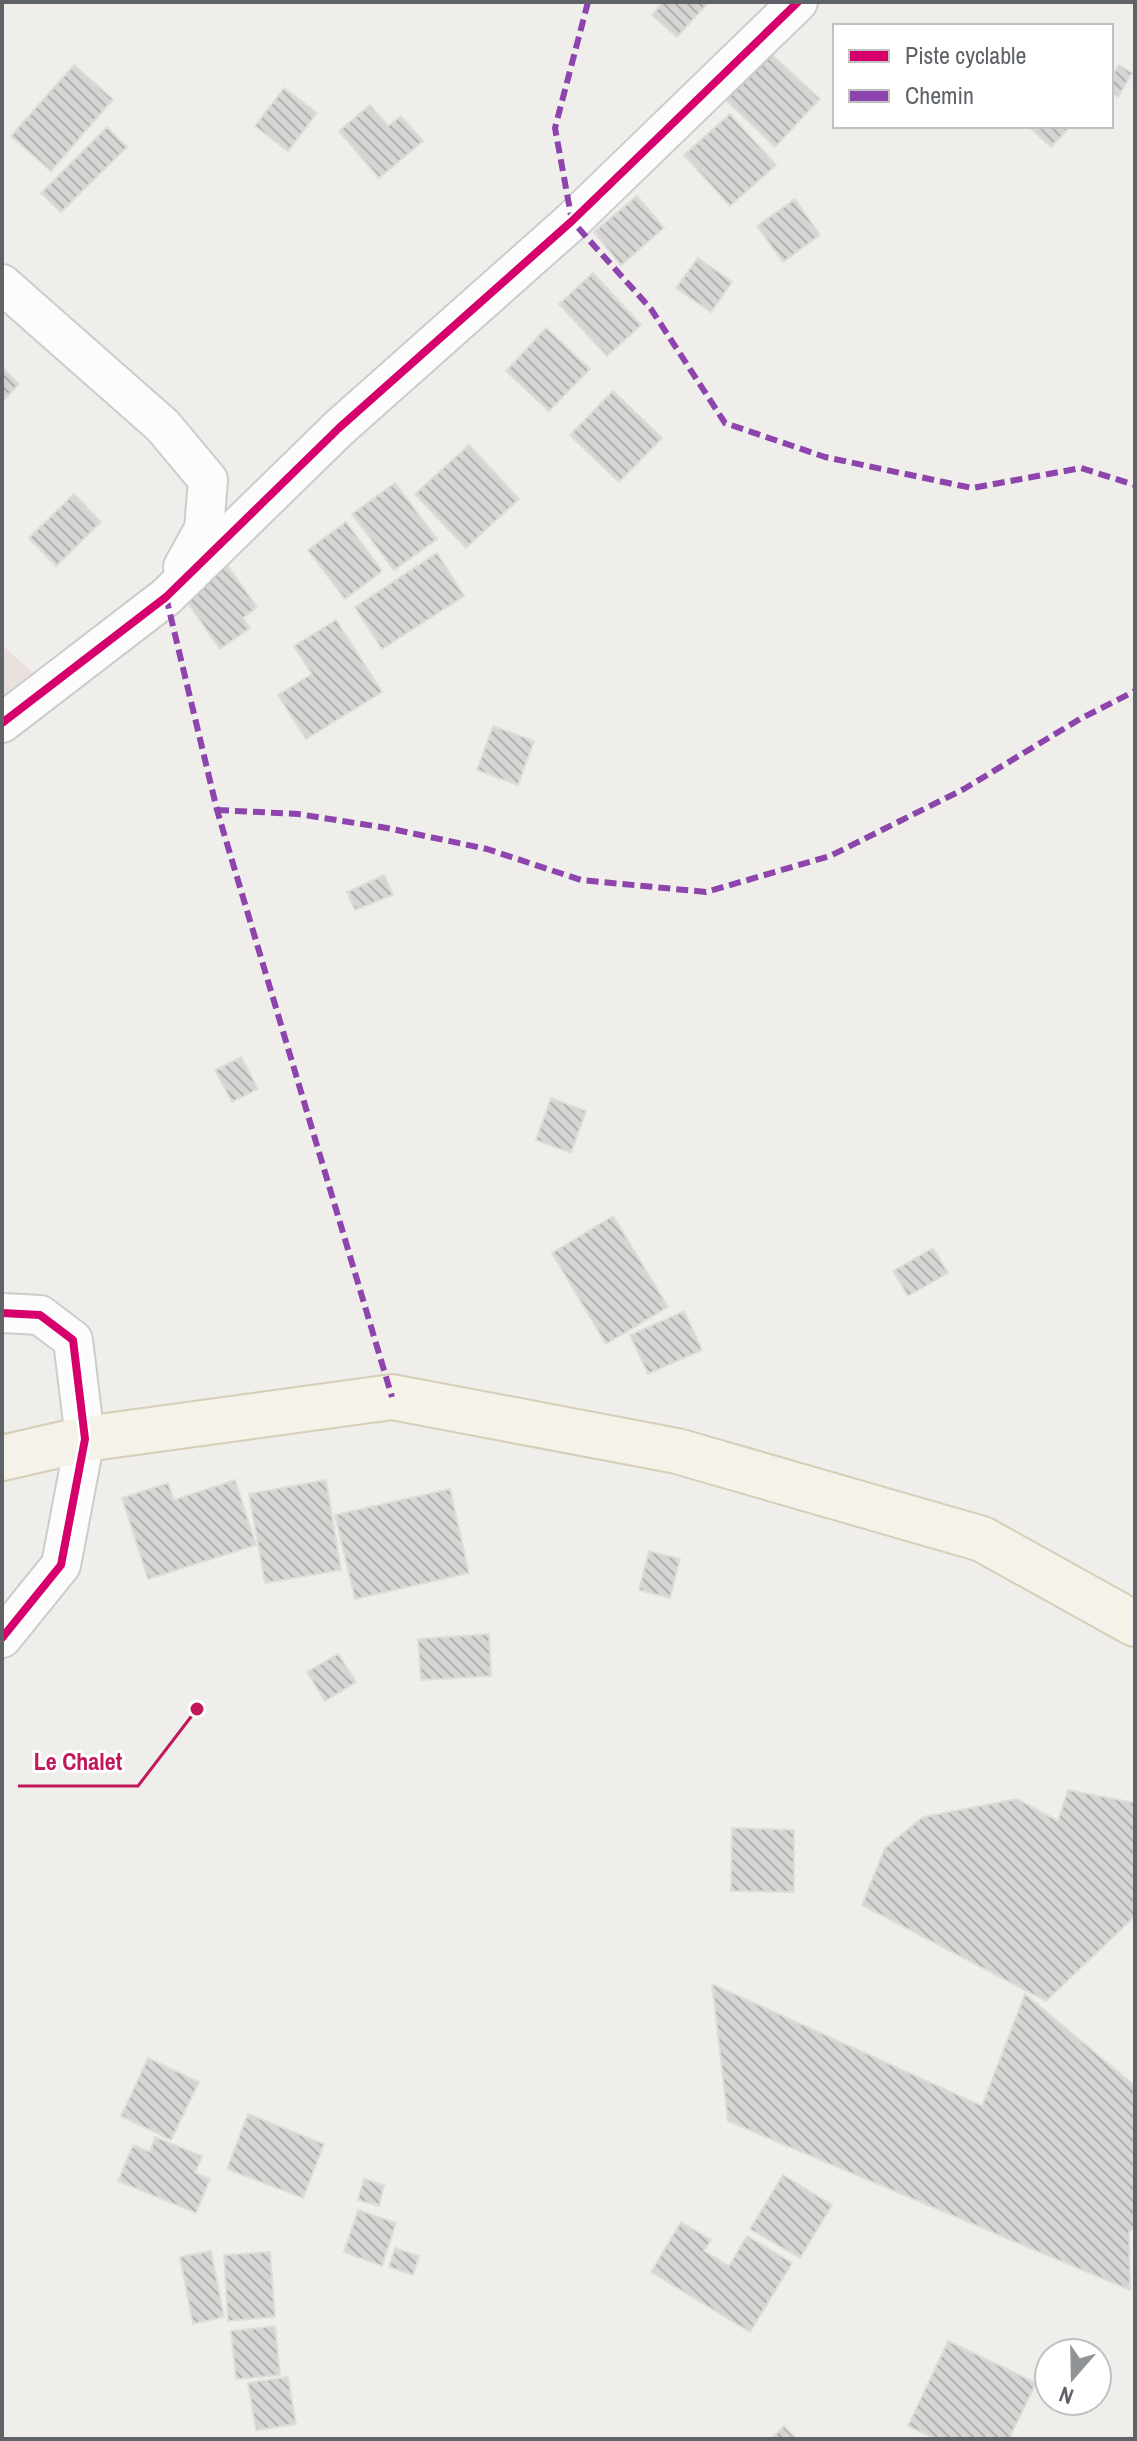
<svg xmlns="http://www.w3.org/2000/svg" width="1137" height="2441" font-family="'Archivo Narrow',sans-serif">
<style>
.medical{fill:#eae0de}
.building{fill:url(#building-back-hatch);stroke:#deddd9;stroke-width:2}
.lines{fill:none;stroke-linecap:round;stroke-linejoin:round}
.minor-casing{stroke:#cbcccc;stroke-width:42}
.primary-casing{stroke:#d7ceb8;stroke-width:48}
.minor{stroke:#fdfcfc;stroke-width:38}
.primary{stroke:#f4f2e9;stroke-width:44}
.quiet{stroke:#8e44ad;stroke-width:6;stroke-dasharray:12 6;stroke-linecap:butt}
.cycleway-casing{stroke:#fff;stroke-width:13}
.cycleway{stroke:#d6006c;stroke-width:8}
.leader{fill:none;stroke:#c2185b;stroke-width:3}
.callout-dot{fill:#c2185b;stroke:#fff;stroke-width:3}
.callout-label{font-size:24px;text-anchor:middle;font-weight:bold;fill:#c2185b;stroke:#fff;stroke-width:6;stroke-linejoin:round;paint-order:stroke}
</style>
<defs>
<pattern id="building-back-hatch" width="6" height="6" patternUnits="userSpaceOnUse" patternTransform="scale(2)"><rect width="6" height="6" fill="#d6d5d3"/><path d="M-1 5l2 2M0 0l6 6M5-1l2 2" fill="none" stroke="#b1b0af"/></pattern>
</defs>
<rect width="100%" height="100%" fill="#efeeea"/>
<polygon class="medical" points="2,645 42,681 2,714"/>
<g class="building">
<polygon points="663,2 709,2 677,37 652,15"/>
<polygon points="771,54 820,99 775,147 726,100"/>
<polygon points="74,65 113,99 51,171 11,136"/>
<polygon points="1119,65 1132,73 1118,97 1111,92 1111,77"/>
<polygon points="284,88 317,113 288,151 255,126"/>
<polygon points="370,105 388,126 401,116 423,141 379,178 339,131"/>
<polygon points="730,114 776,165 730,206 684,155"/>
<polygon points="1028,126 1071,126 1051,147"/>
<polygon points="107,127 127,147 61,212 41,193"/>
<polygon points="637,196 664,228 621,265 594,232"/>
<polygon points="795,199 820,235 783,262 757,226"/>
<polygon points="698,258 732,282 711,312 676,288"/>
<polygon points="593,273 641,325 607,356 559,304"/>
<polygon points="546,328 590,369 549,411 506,371"/>
<polygon points="2,367 19,384 2,402"/>
<polygon points="613,391 662,438 619,482 570,435"/>
<polygon points="469,445 519,499 466,548 415,494"/>
<polygon points="395,483 437,539 394,570 352,514"/>
<polygon points="74,494 101,522 56,566 29,538"/>
<polygon points="346,522 382,571 345,599 308,550"/>
<polygon points="437,553 464,596 382,649 355,607"/>
<polygon points="227,565 257,607 243,618 250,628 220,649 183,596"/>
<polygon points="336,620 382,692 306,739 278,695 312,674 294,646"/>
<polygon points="493,726 534,741 518,785 477,770"/>
<polygon points="384,875 393,895 355,910 347,892"/>
<polygon points="241,1057 258,1089 232,1102 215,1070"/>
<polygon points="551,1098 586,1111 571,1153 536,1140"/>
<polygon points="613,1216 668,1307 606,1344 552,1253"/>
<polygon points="933,1248 948,1273 908,1296 893,1271"/>
<polygon points="684,1311 702,1350 648,1374 630,1335"/>
<polygon points="235,1480 256,1545 148,1579 122,1498 168,1483 174,1500"/>
<polygon points="326,1480 341,1570 265,1583 249,1494"/>
<polygon points="450,1489 469,1573 355,1599 335,1515"/>
<polygon points="649,1551 680,1559 670,1598 639,1590"/>
<polygon points="489,1634 491,1676 421,1680 418,1639"/>
<polygon points="338,1654 356,1682 325,1701 307,1672"/>
<polygon points="1068,1790 1135,1803 1135,1916 1046,2001 862,1905 885,1848 923,1817 1017,1799 1058,1821"/>
<polygon points="732,1828 794,1830 794,1892 731,1891"/>
<polygon points="712,1984 982,2106 1025,1994 1135,2086 1135,2226 1129,2232 1130,2290 728,2121"/>
<polygon points="148,2058 199,2082 171,2140 121,2116"/>
<polygon points="248,2114 324,2144 303,2198 227,2169"/>
<polygon points="155,2137 202,2156 195,2173 210,2179 196,2213 118,2181 133,2145 150,2152"/>
<polygon points="783,2175 832,2205 800,2258 750,2229"/>
<polygon points="364,2179 384,2185 379,2206 358,2200"/>
<polygon points="358,2210 396,2223 382,2266 344,2252"/>
<polygon points="681,2222 711,2240 704,2251 729,2266 747,2236 792,2263 750,2332 651,2272"/>
<polygon points="395,2248 419,2256 413,2275 389,2267"/>
<polygon points="211,2251 224,2317 193,2324 180,2257"/>
<polygon points="270,2252 275,2317 228,2321 224,2255"/>
<polygon points="275,2326 280,2375 236,2379 231,2331"/>
<polygon points="948,2341 1036,2383 1009,2439 935,2439 908,2426"/>
<polygon points="288,2377 296,2424 256,2430 248,2383"/>
<polygon points="784,2426 797,2439 771,2439"/>
</g>
<g class="lines">
<defs>
<g id="minor">
<polyline points="2,284 163,426 208,480 204,529 183,567"/>
<polyline points="2,723 166,597 339,428 572,221 798,2"/>
<polyline points="2,1313 40,1315 73,1340 85,1439 61,1565 2,1638"/>
</g>
<polyline id="primary" points="2,1458 85,1439 392,1397 677,1451 982,1539 1135,1624"/>
</defs>
<use href="#minor" class="minor-casing"/>
<use href="#primary" class="primary-casing"/>
<use href="#minor" class="minor"/>
<use href="#primary" class="primary"/>
<g class="quiet">
<polyline points="588,2 555,128 572,221 651,309 725,423 825,457 972,488 1081,468 1135,485"/>
<polyline points="166,597 217,810 392,1397"/>
<polyline points="217,810 298,814 387,828 487,849 581,880 706,892 830,856 964,789 1080,719 1135,691"/>
</g>
<defs>
<g id="cycleway">
<polyline points="2,723 166,597 339,428 572,221 798,2"/>
<polyline points="2,1313 40,1315 73,1340 85,1439 61,1565 2,1638"/>
</g>
</defs>
<use href="#cycleway" class="cycleway-casing"/>
<use href="#cycleway" class="cycleway"/>
</g>
<path class="leader" d="M197 1709L138 1786H18"/>
<circle class="callout-dot" cx="197" cy="1709" r="8"/>
<g class="callout-label">
<text x="78" y="1770">Le Chalet</text>
</g>
<rect width="1137" height="2441" fill="none" stroke="#5f6368" stroke-width="8"/>
<rect x="833" y="24" width="280" height="104" fill="#ffffff" stroke="#bfc1c3" stroke-width="2"/>
<rect x="849" y="50" width="40" height="12" fill="#d6006c" stroke="#bfc1c3" stroke-width="2"/>
<text x="905" y="64" font-size="24" fill="#5f6368">Piste cyclable</text>
<rect x="849" y="90" width="40" height="12" fill="#8e44ad" stroke="#bfc1c3" stroke-width="2"/>
<text x="905" y="104" font-size="24" fill="#5f6368">Chemin</text>
<g transform="translate(1073 2377) rotate(200)"><circle r="38" fill="#ffffff" stroke="#bfc1c3" stroke-width="2"/>
<path d="M0-6L14 30L0 20L-14 30Z" fill="#919496"/>
<text y="-12" font-size="22" font-weight="bold" text-anchor="middle" fill="#5f6368">N</text>
</g>
</svg>
